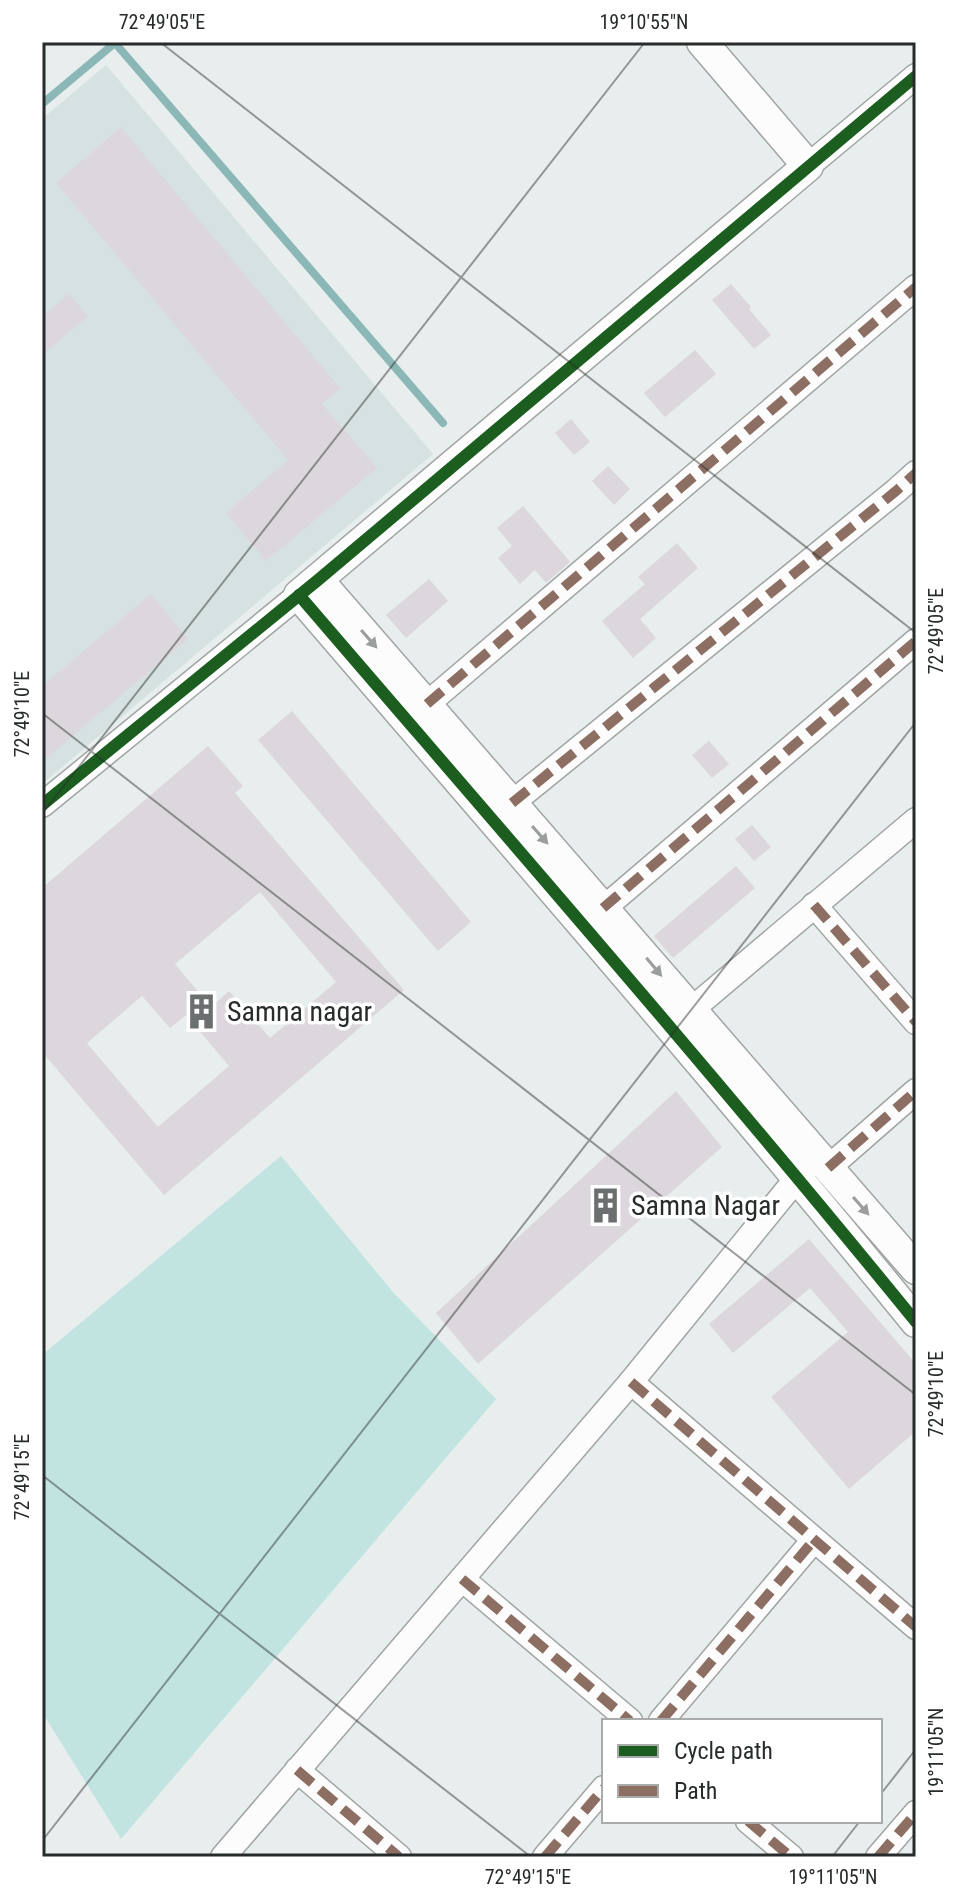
<svg xmlns="http://www.w3.org/2000/svg" width="958" height="1899" font-family="'Roboto Condensed',sans-serif">
<style>
.built{fill:#d5e2e1}
.green{fill:#c1e4e1}
.lines{fill:none;stroke-linecap:round;stroke-linejoin:round}
.stream{stroke:#8bb8b6;stroke-width:8}
.building{fill:#dcd7dc;fill-rule:evenodd}
.minor-casing{stroke:#a0a5a4;stroke-width:27}
.tertiary-casing{stroke:#a0a5a4;stroke-width:33}
.minor{stroke:#fcfcfc;stroke-width:24}
.tertiary{stroke:#fcfcfc;stroke-width:30}
.quiet{stroke:#8d6e63;stroke-width:10;stroke-dasharray:20 10;stroke-linecap:butt}
.cycleway-casing{stroke:#fff;stroke-width:17}
.cycleway{stroke:#1b5e20;stroke-width:12}
.oneway{fill:#9c9e9e}
.ticks{fill:none;stroke:#272b2b;stroke-width:2;stroke-opacity:0.45}
.labels{text-anchor:middle;stroke-width:7;stroke-linejoin:round;paint-order:stroke}
.poi-label{font-size:28px;fill:#272b2b;stroke:#fff;text-anchor:start}
.neatline{fill:none;stroke:#272b2b;stroke-width:3}
.ticks-label{font-size:20px;text-anchor:middle;fill:#272b2b}
</style>
<rect width="100%" height="100%" fill="#e8eded"/>
<polygon class="built" points="106,65 433,454 42,784 42,119"/>
<polygon class="green" points="281,1156 392,1291 496,1399 121,1839 42,1712 42,1355"/>
<g class="lines">
<g class="stream">
<polyline points="115,43 443,423"/>
<polyline points="42,104 116,42"/>
</g>
</g>
<g class="building">
<polygon points="121,127 340,388 322,404 377,468 266,561 226,513 288,460 56,183"/>
<polygon points="731,284 751,307 749,309 771,335 754,349 712,300"/>
<polygon points="69,294 88,316 42,355 42,317"/>
<polygon points="695,350 716,374 665,417 644,393"/>
<polygon points="571,419 590,442 574,455 555,433"/>
<polygon points="608,466 630,489 614,505 592,481"/>
<polygon points="523,506 570,562 546,583 535,570 520,584 498,558 512,546 497,528"/>
<polygon points="677,543 698,568 640,619 656,638 633,658 602,621 645,584 638,577"/>
<polygon points="429,579 448,601 406,638 386,615"/>
<polygon points="151,594 188,639 42,762 42,686"/>
<polygon points="292,711 471,922 438,951 258,740"/>
<polygon points="709,741 729,764 712,778 692,755"/>
<path d="M 208,746 L 243,786 L 235,793 L 404,990 L 164,1195 L 42,1052 L 42,888 ZM 260,892 L 336,982 L 270,1038 L 229,991 L 211,1007 L 175,964 ZM 142,996 L 170,1028 L 186,1015 L 229,1066 L 158,1127 L 87,1043 Z"/>
<polygon points="752,825 771,847 754,861 735,839"/>
<polygon points="736,866 755,888 673,958 654,936"/>
<polygon points="676,1091 722,1147 478,1364 436,1313"/>
<polygon points="809,1239 916,1364 916,1431 849,1489 771,1397 848,1332 810,1288 733,1353 709,1324"/>
</g>
<g class="lines">
<defs>
<g id="minor">
<polyline points="808,166 916,76"/>
<polyline points="427,704 916,287"/>
<polyline points="512,803 896,491 916,473"/>
<polyline points="42,805 299,595"/>
<polyline points="814,905 916,1022"/>
<polyline points="590,920 916,641"/>
<polyline points="678,1021 916,820"/>
<polyline points="828,1168 916,1091"/>
<polyline points="631,1382 916,1627"/>
<polyline points="462,1579 630,1721"/>
<polyline points="661,1721 814,1540"/>
<polyline points="297,1770 399,1857"/>
<polyline points="748,1821 791,1857"/>
<polyline points="223,1857 631,1382 807,1166"/>
<polyline points="545,1857 604,1788"/>
<polyline points="878,1857 916,1813"/>
</g>
<g id="tertiary">
<path d="M 702,42 L 808,166 L 299,595 C 506,836 715,1075 916,1322"/>
<polyline points="318,580 916,1269"/>
</g>
</defs>
<use href="#minor" class="minor-casing"/>
<use href="#tertiary" class="tertiary-casing"/>
<use href="#minor" class="minor"/>
<use href="#tertiary" class="tertiary"/>
<g class="quiet">
<polyline points="427,704 916,287"/>
<polyline points="512,803 896,491 916,473"/>
<polyline points="814,905 916,1022"/>
<polyline points="603,908 916,641"/>
<polyline points="828,1168 916,1091"/>
<polyline points="631,1382 916,1627"/>
<polyline points="462,1579 630,1721"/>
<polyline points="661,1721 814,1540"/>
<polyline points="297,1770 399,1857"/>
<polyline points="748,1821 791,1857"/>
<polyline points="545,1857 604,1788"/>
<polyline points="878,1857 916,1813"/>
</g>
<defs>
<g id="cycleway">
<path d="M 299,595 C 506,836 715,1075 916,1322"/>
<polyline points="42,805 318,580 916,76"/>
</g>
</defs>
<use href="#cycleway" class="cycleway-casing"/>
<use href="#cycleway" class="cycleway"/>
</g>
<defs><path id="oneway-solid" d="M-6-.8H1V-3.2L6.5 0L1 3.2V.8H-6Z" transform="scale(2)"/></defs>
<g class="oneway">
<use href="#oneway-solid" transform="translate(369 639) rotate(49)"/>
<use href="#oneway-solid" transform="translate(540 835) rotate(49)"/>
<use href="#oneway-solid" transform="translate(654 967) rotate(50)"/>
<use href="#oneway-solid" transform="translate(861 1206) rotate(49)"/>
</g>
<path class="ticks" d="M 160,42 L 916,633M 42,713 L 916,1395M 42,814 L 645,42M 42,1475 L 531,1857M 880,1795 L 916,1749M 42,1841 L 916,722M 832,1857 L 860,1821"/>
<defs>
<symbol id="building-bare" viewBox="-9 -9 18 18"><path d="M-4-6H4V6H1V3H-1V6H-4ZM-2.5-4.3h1.7v1.8h-1.7ZM.8-4.3h1.7v1.8H.8ZM-2.5-1h1.7V.8h-1.7ZM.8-1h1.7V.8H.8Z" fill="#6b6f6f" stroke="#fff" stroke-width="2.5" paint-order="stroke"/></symbol>
</defs>
<g fill-rule="evenodd">
<use href="#building-bare" x="176" y="986" width="51" height="51"/>
<use href="#building-bare" x="580" y="1180" width="51" height="51"/>
</g>
<g class="labels">
<g class="poi-label">
<text x="227" y="1021">Samna nagar</text>
<text x="631" y="1215">Samna Nagar</text>
</g>
</g>
<rect width="958" height="1899" fill="none" stroke="#ffffff" stroke-width="88"/>
<rect x="602" y="1719" width="280" height="104" fill="#ffffff" stroke="#a9aaaa" stroke-width="2"/>
<rect x="618" y="1745" width="40" height="12" fill="#1b5e20" stroke="#a9aaaa" stroke-width="2"/>
<text x="674" y="1759" font-size="24" fill="#272b2b">Cycle path</text>
<rect x="618" y="1785" width="40" height="12" fill="#8d6e63" stroke="#a9aaaa" stroke-width="2"/>
<text x="674" y="1799" font-size="24" fill="#272b2b">Path</text>
<rect x="44" y="44" width="870" height="1811" class="neatline"/>
<g class="ticks-label">
<text x="162" y="29">72°49'05"E</text>
<text x="644" y="29">19°10'55"N</text>
<text transform="translate(936 631) rotate(-90)" y="7">72°49'05"E</text>
<text transform="translate(22 714) rotate(-90)" y="7">72°49'10"E</text>
<text transform="translate(936 1394) rotate(-90)" y="7">72°49'10"E</text>
<text transform="translate(22 1477) rotate(-90)" y="7">72°49'15"E</text>
<text transform="translate(936 1752) rotate(-90)" y="7">19°11'05"N</text>
<text x="528" y="1884">72°49'15"E</text>
<text x="833" y="1884">19°11'05"N</text>
</g>
</svg>
